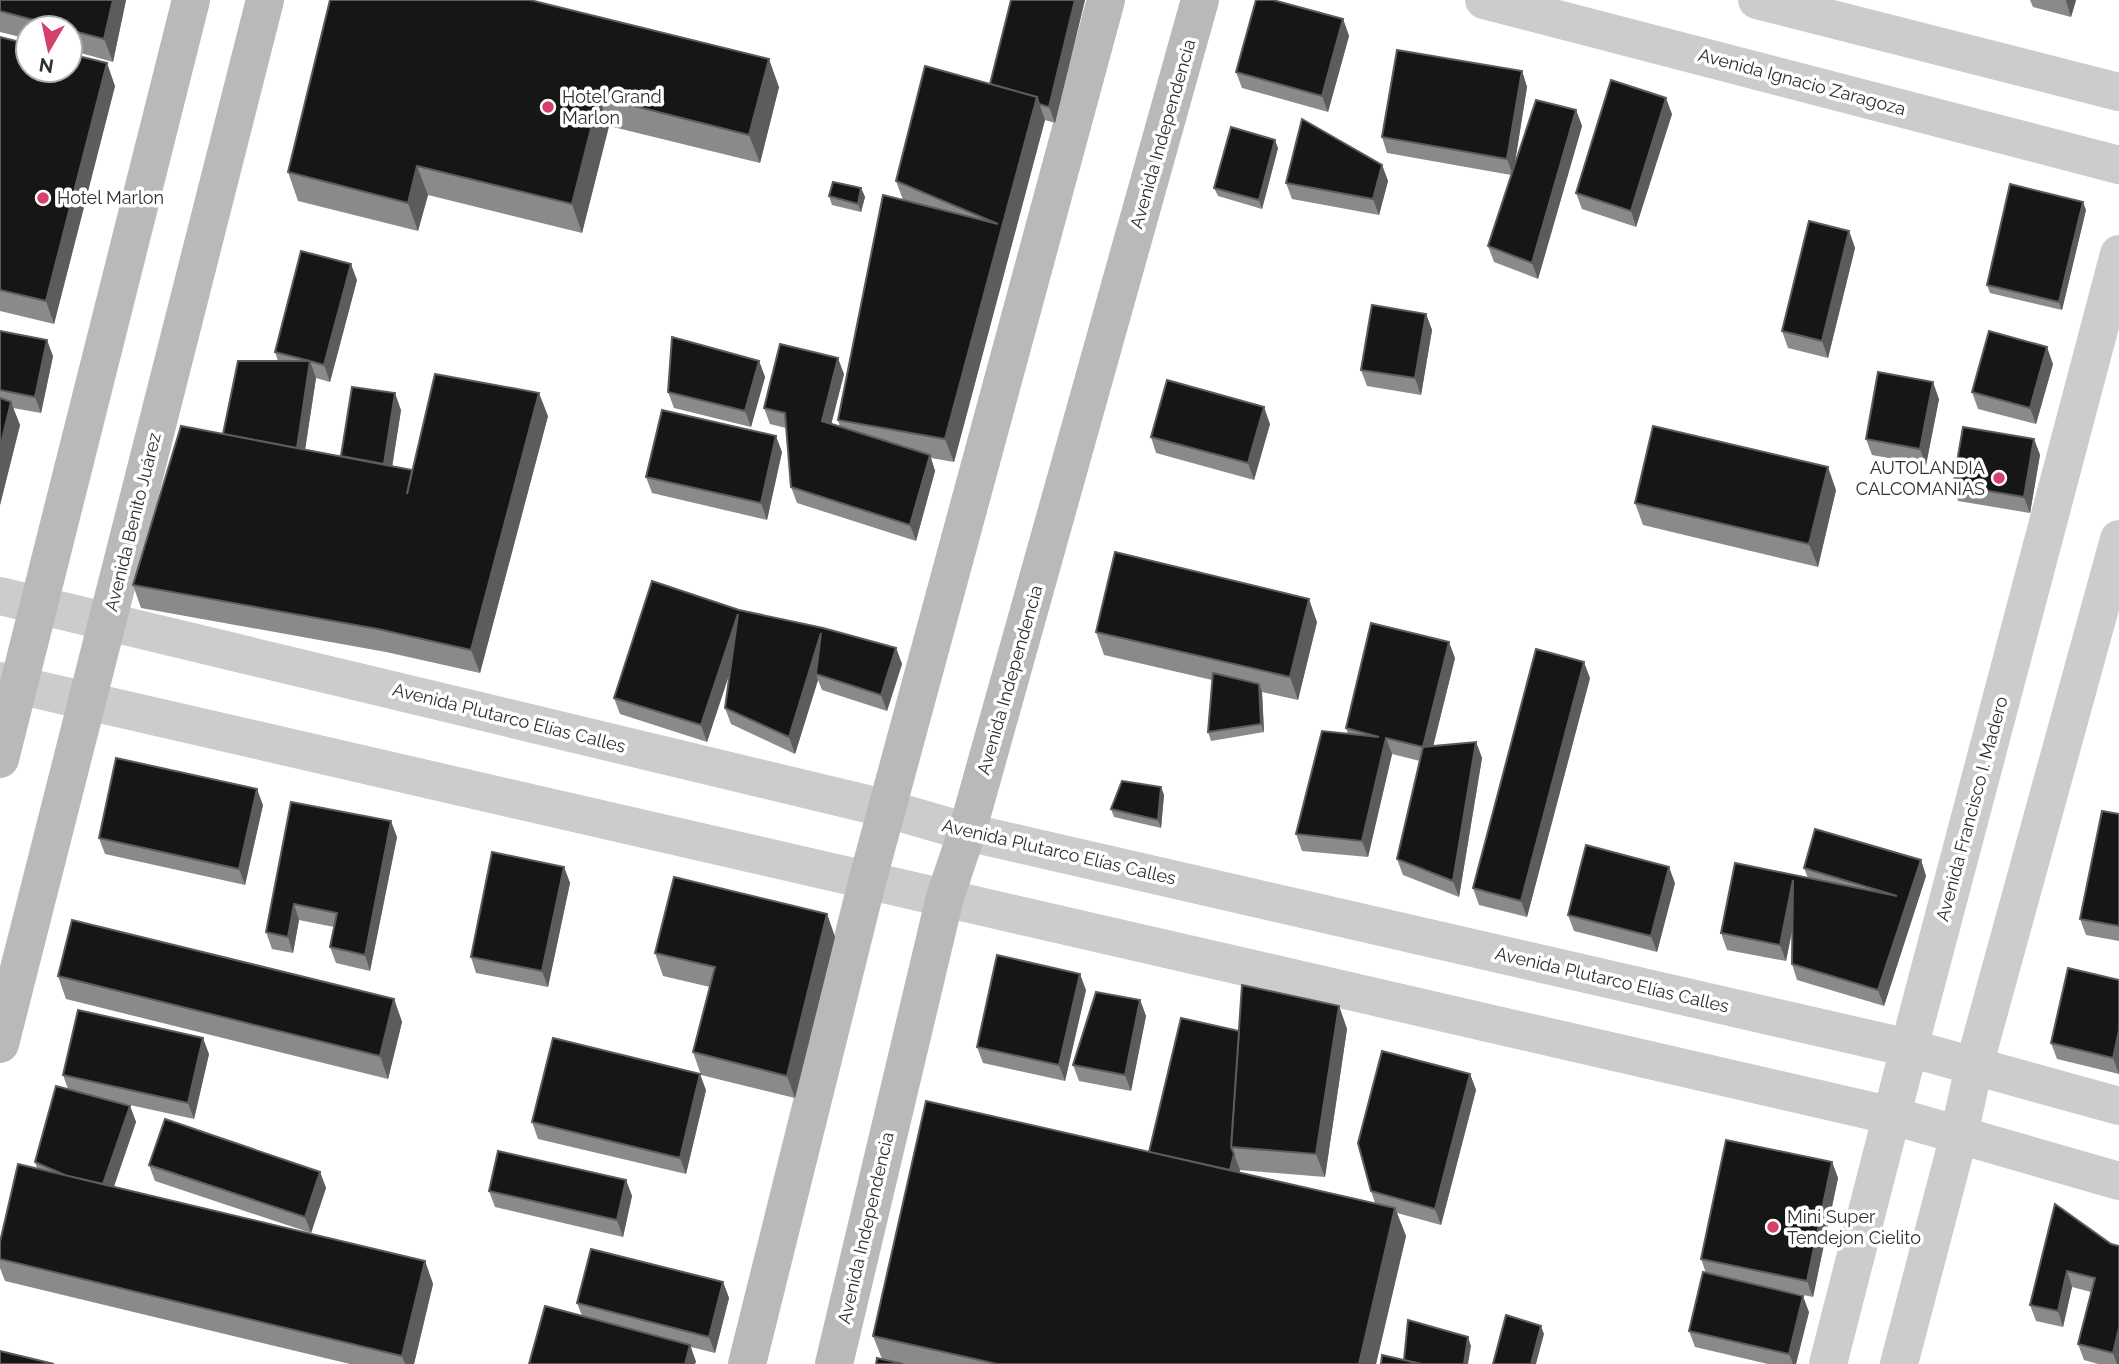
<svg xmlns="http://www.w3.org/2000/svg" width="2119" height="1364" font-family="Raleway,sans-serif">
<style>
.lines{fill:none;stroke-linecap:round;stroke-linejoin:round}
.street{stroke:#ccc;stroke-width:38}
.secondary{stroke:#b9b9b9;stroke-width:38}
.wall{fill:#8a8a8a}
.shaded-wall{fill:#5c5c5c}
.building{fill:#161616;stroke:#5c5c5c;stroke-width:2}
.poi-dot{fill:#d4426b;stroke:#fff;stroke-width:2.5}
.labels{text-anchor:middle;stroke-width:7;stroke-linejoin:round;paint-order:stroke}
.street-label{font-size:18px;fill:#2f2f2f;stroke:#fff}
.poi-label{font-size:18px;fill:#2f2f2f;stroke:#fff;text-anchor:start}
</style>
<rect width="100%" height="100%" fill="#fff"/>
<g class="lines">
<g class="street">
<polyline points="1484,0 2119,165"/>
<polyline points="1757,0 2119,92"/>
<polyline points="0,596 888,809 967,832 1909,1048 2119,1106"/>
<polyline points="0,681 1893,1116 2119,1181"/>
<polyline points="1828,1364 1909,1048 2119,254"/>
<polyline points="1899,1364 1959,1135 1974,1066 2119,539"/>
</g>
<g class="secondary">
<polyline points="0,759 191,0"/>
<polyline points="0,1044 265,0"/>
<polyline points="747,1364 867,882 1106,0"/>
<polyline points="834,1364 945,897 967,832 1200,0"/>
</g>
</g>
<g class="wall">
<polygon points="0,0 126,0 113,62 70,50 70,28 28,28 28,39 0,32"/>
<polygon points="330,0 779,87 760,163 609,126 582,233 428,195 418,231 298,201 288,172"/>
<polygon points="1011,0 1085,0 1055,123 1045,120 954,462 931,458 935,471 916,541 797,503 791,487 786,428 770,424 764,408 844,374 831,424 840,427 838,420 903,200 896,181 990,84"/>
<polygon points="2030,0 2076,0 2071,17 2033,7"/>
<polygon points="1343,19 1349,36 1328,112 1242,88 1236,72"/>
<polygon points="0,37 115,86 54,324 0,311"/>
<polygon points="1522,71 1527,87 1514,167 1576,110 1582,126 1538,279 1494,262 1488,246 1511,175 1387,153 1382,137"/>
<polygon points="1672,114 1636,227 1582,209 1576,193"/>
<polygon points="1278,148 1262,209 1218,196 1214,188"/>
<polygon points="1382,165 1388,181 1379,215 1292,199 1286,183"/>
<polygon points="861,188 865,197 861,212 832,205 829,196"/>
<polygon points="2086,210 2062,310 1990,293 1987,285"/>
<polygon points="1849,231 1855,248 1828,358 1788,348 1782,331"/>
<polygon points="357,280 330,382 316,378 305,449 341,456 401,410 392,466 412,470 548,416 480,673 386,652 141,608 133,585 223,434 278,361 275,352"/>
<polygon points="1426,314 1432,330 1421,395 1367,386 1361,370"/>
<polygon points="0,331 53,356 41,413 13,408 20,425 0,505"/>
<polygon points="759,361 765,377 751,427 674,408 668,392"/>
<polygon points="2053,364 2036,424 1978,409 1972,392"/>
<polygon points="1939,399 1926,465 1872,455 1866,439"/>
<polygon points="1270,424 1254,480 1156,453 1151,437"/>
<polygon points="2034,439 2040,455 2030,513 1958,501 1953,485"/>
<polygon points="782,452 767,520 652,493 646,477"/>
<polygon points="1836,490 1818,567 1643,525 1635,503"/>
<polygon points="739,610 896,648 902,664 887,711 822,690 818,680 795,754 731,724 725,708 730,671 707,742 620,714 614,698"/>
<polygon points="1317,622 1298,700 1262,692 1264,732 1211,741 1208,732 1212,680 1104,655 1096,632"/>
<polygon points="1455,658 1433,746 1476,742 1482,758 1459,897 1403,875 1397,859 1420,761 1392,754 1368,857 1302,851 1296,834 1348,734 1346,728"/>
<polygon points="1590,678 1527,917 1479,905 1473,888"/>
<polygon points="1161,787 1164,795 1161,828 1114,817 1111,809"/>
<polygon points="291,802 397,837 370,971 336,963 330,947 334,927 299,920 293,953 272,949 266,932"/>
<polygon points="263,805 245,885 105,854 99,838"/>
<polygon points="2119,814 2119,941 2086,935 2080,919"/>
<polygon points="1921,860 1926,876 1884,1006 1797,980 1792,964 1792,931 1786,961 1727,950 1721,933 1808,878 1804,868"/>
<polygon points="564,867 570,883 548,987 476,973 471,957"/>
<polygon points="1675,883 1657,952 1574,931 1568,915"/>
<polygon points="827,914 835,937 795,1098 701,1075 693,1052 710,987 663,976 655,953"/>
<polygon points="58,976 394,999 402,1022 388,1079 66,999"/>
<polygon points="2119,980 2119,1074 2057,1059 2051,1043"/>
<polygon points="1086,990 1065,1081 983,1063 977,1047"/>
<polygon points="1140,1000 1146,1016 1131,1091 1079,1081 1073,1065"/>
<polygon points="1339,1006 1347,1029 1325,1177 1240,1170 1239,1172 1375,1203 1371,1191 1470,1074 1476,1090 1441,1225 1397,1213 1406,1236 1376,1364 876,1364 882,1359 873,1336 1149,1152 1239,1031"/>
<polygon points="209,1054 194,1119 107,1100 130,1106 136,1122 114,1187 425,1261 433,1284 414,1364 350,1364 5,1281 0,1268 0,1242 37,1168 35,1162 68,1089 63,1075"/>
<polygon points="706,1090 686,1174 538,1139 532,1122"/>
<polygon points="1832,1162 1838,1178 1813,1297 1770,1288 1809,1312 1796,1364 1768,1364 1695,1347 1689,1331 1706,1273 1701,1259"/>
<polygon points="149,1165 320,1172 326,1188 311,1233 155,1181"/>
<polygon points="626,1180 632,1196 623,1237 495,1207 489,1191"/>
<polygon points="2055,1204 2111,1244 2119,1364 2098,1364 2084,1360 2078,1344 2091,1292 2072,1287 2063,1327 2036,1321 2030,1305"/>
<polygon points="723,1282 729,1298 715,1353 691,1347 696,1362 582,1316 577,1303"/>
</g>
<g class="shaded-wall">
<polygon points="113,0 126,0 113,62 104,39"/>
<polygon points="1075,0 1085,0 1055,123 1049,107"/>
<polygon points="2066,0 2076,0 2071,17 2066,1"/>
<polygon points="1343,19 1349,36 1328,112 1322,96"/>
<polygon points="769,59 779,87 760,163 749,135"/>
<polygon points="107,63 115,86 54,324 46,301"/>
<polygon points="1522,71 1527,87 1513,175 1507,159"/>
<polygon points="599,97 609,126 582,233 572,204"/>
<polygon points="1037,97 1045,120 954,462 945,439"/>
<polygon points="1666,98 1672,114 1636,227 1631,211"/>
<polygon points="1576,110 1582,126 1538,279 1532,263"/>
<polygon points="1275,140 1278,148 1262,209 1259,200"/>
<polygon points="1382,165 1388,181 1379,215 1373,199"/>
<polygon points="417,166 428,195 418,231 408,203"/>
<polygon points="861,188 865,197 861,212 858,204"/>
<polygon points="2083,202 2086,210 2062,310 2059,302"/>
<polygon points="1849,231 1855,248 1828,358 1822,341"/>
<polygon points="351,264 357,280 330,382 324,365"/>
<polygon points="1426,314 1432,330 1421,395 1415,378"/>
<polygon points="47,340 53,356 41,413 35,397"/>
<polygon points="2047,347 2053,364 2036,424 2030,408"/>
<polygon points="838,358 844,374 828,437 822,421"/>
<polygon points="310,361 316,378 302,470 296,454"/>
<polygon points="759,361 765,377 751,427 745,411"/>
<polygon points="1933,382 1939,399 1926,465 1920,449"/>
<polygon points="395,393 401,410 389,487 383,470"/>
<polygon points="539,393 548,416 480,673 471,650"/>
<polygon points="11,402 20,425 0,505 0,448"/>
<polygon points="1264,407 1270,424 1254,480 1248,463"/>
<polygon points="776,436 782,452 767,520 761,503"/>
<polygon points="2034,439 2040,455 2030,513 2024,497"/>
<polygon points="930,455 935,471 916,541 910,525"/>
<polygon points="1828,467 1836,490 1818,567 1809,544"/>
<polygon points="1309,599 1317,622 1298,700 1290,677"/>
<polygon points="738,614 744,630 707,742 701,725"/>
<polygon points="821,633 816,674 818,680 795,754 789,737"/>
<polygon points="1449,642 1455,658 1429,763 1423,747"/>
<polygon points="896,648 902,664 887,711 881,695"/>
<polygon points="1584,662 1590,678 1527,917 1521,901"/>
<polygon points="1259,684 1262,692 1264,732 1261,724"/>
<polygon points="1386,738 1392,754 1368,857 1362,841"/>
<polygon points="1476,742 1482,758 1459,897 1453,881"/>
<polygon points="1161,787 1164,795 1161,828 1158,820"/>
<polygon points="257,789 263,805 245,885 239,869"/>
<polygon points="391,821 397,837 370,971 365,955"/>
<polygon points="1921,860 1926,876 1884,1006 1878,990"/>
<polygon points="564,867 570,883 548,987 542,971"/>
<polygon points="1669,867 1675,883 1657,952 1651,936"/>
<polygon points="1793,880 1799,896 1786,961 1780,945"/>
<polygon points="294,904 299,920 293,953 288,937"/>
<polygon points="827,914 835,937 795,1098 787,1076"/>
<polygon points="1080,974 1086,990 1065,1081 1059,1065"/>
<polygon points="394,999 402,1022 388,1079 380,1056"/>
<polygon points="1140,1000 1146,1016 1131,1091 1125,1075"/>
<polygon points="1339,1006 1347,1029 1325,1177 1316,1154"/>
<polygon points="2119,1030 2119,1074 2113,1058"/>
<polygon points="203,1038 209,1054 194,1119 188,1103"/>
<polygon points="700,1074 706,1090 686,1174 680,1158"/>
<polygon points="1470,1074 1476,1090 1441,1225 1435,1209"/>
<polygon points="130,1106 136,1122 107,1206 101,1190"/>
<polygon points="1234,1154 1240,1170 1235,1190 1229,1174"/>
<polygon points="1832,1162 1838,1178 1813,1297 1807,1281"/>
<polygon points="320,1172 326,1188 311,1233 305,1217"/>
<polygon points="626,1180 632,1196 623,1237 617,1220"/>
<polygon points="1395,1208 1406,1236 1376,1364 1359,1364"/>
<polygon points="425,1261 433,1284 414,1364 405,1364 402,1356"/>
<polygon points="2067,1271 2072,1287 2063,1327 2058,1311"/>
<polygon points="723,1282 729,1298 715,1353 709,1337"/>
<polygon points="1803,1296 1809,1312 1796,1364 1793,1364 1789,1354"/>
<polygon points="1541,1326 1544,1334 1536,1364 1531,1364"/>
<polygon points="2119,1328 2119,1364 2117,1364 2113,1353"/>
<polygon points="1468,1337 1471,1346 1468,1364 1464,1364"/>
<polygon points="690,1345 696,1362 695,1364 685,1364"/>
</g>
<g class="building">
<polygon points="0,0 113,0 104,39 70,30 70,28 64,28 0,11"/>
<polygon points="330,0 530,0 769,59 749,135 599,97 572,204 417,166 408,203 288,172"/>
<polygon points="1011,0 1075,0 1049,107 1039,104 1037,97 990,84"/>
<polygon points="1256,0 1273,0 1343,19 1322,96 1236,72"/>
<polygon points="0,37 28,44 28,70 70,70 70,54 107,63 46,301 0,290"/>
<polygon points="1397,50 1522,71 1507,159 1382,137"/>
<polygon points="925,66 1037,97 945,439 838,420 883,195 998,224 896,181"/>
<polygon points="1611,80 1666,98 1631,211 1576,193"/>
<polygon points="1536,100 1576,110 1532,263 1488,246"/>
<polygon points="1302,119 1382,165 1373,199 1286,183"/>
<polygon points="1231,127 1275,140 1259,200 1214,188"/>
<polygon points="833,182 861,188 858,204 829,196"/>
<polygon points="2010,184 2083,202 2059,302 1987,285"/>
<polygon points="1809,221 1849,231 1822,341 1782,331"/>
<polygon points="301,251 351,264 324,365 310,361 297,448 223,434 238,361 310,361 275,352"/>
<polygon points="1372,305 1426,314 1415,378 1361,370"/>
<polygon points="0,331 47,340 35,397 0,390"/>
<polygon points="1989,331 2047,347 2030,408 1972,392"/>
<polygon points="672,337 759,361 745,411 668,392"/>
<polygon points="780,344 838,358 822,421 930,455 910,525 791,487 785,413 764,408"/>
<polygon points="1878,372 1933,382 1920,449 1866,439"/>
<polygon points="435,374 539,393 471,650 378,629 133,585 181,426 412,470 407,494"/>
<polygon points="1167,380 1264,407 1248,463 1151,437"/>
<polygon points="352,387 395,393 384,464 341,456"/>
<polygon points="0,398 11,402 0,448"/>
<polygon points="662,410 776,436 761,503 646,477"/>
<polygon points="1653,426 1828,467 1809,544 1635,503"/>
<polygon points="1963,427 2034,439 2024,497 1953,485"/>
<polygon points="1115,552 1309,599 1290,677 1096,632"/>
<polygon points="652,581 739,610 823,628 896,648 881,695 816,674 821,633 789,737 725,708 738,614 701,725 614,698"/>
<polygon points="1371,623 1449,642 1423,747 1386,738 1362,841 1296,834 1322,731 1379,737 1346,728"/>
<polygon points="1536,649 1584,662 1521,901 1473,888"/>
<polygon points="1213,673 1259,684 1261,724 1208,732"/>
<polygon points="1476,742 1453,881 1397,859 1423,747"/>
<polygon points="116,758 257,789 239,869 99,838"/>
<polygon points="1122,781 1161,787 1158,820 1111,809"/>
<polygon points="291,802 391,821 365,955 330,947 337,913 294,904 288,937 266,932"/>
<polygon points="2102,811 2119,814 2119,926 2080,919"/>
<polygon points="1815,829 1921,860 1878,990 1792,964 1793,880 1780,945 1721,933 1735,863 1897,896 1804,868"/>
<polygon points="1586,845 1669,867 1651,936 1568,915"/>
<polygon points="492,852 564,867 542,971 471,957"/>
<polygon points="674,877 827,914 787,1076 693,1052 715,967 655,953"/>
<polygon points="72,920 394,999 380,1056 58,976"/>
<polygon points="997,955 1080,974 1059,1065 977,1047"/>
<polygon points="2068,968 2119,980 2119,1030 2113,1058 2051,1043"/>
<polygon points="1242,985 1339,1006 1316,1154 1231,1147"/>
<polygon points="1096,992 1140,1000 1125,1075 1073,1065"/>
<polygon points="78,1010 203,1038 188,1103 63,1075"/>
<polygon points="1181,1018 1239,1031 1231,1147 1234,1154 1230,1170 1149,1152"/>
<polygon points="553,1038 700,1074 680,1158 532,1122"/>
<polygon points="1382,1051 1470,1074 1435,1209 1371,1191 1358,1143"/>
<polygon points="56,1086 130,1106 103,1184 67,1176 35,1162"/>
<polygon points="926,1101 1395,1208 1359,1364 997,1364 873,1336"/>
<polygon points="165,1119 320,1172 305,1217 149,1165"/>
<polygon points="1726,1140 1832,1162 1807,1281 1701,1259"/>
<polygon points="498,1151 626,1180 617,1220 489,1191"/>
<polygon points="18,1164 425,1261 402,1356 0,1259 0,1242"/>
<polygon points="2055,1204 2111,1244 2119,1246 2119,1328 2113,1353 2078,1344 2095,1278 2067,1271 2058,1311 2030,1305"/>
<polygon points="591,1249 723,1282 709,1337 577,1303"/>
<polygon points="1703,1272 1803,1296 1789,1354 1689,1331"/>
<polygon points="545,1306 690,1345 685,1364 529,1364"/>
<polygon points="1506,1315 1541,1326 1531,1364 1493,1364"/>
<polygon points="1408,1320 1468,1337 1464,1364 1421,1364 1404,1360"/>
<polygon points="0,1351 54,1364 0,1364"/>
<polygon points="1382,1355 1421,1364 1381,1364"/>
<polygon points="877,1358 903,1364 876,1364"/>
</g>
<g class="poi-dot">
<circle cx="548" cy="107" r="7"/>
<circle cx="43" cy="198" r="7"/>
<circle cx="1999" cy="478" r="7"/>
<circle cx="1773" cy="1227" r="7"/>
</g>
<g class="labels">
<g class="street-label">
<text transform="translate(1802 82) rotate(15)" y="6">Avenida Ignacio Zaragoza</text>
<text transform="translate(1163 134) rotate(-74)" y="6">Avenida Independencia</text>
<text transform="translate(133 522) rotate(-76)" y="6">Avenida Benito Juárez</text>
<text transform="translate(1010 680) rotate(-74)" y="6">Avenida Independencia</text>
<text transform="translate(509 718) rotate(14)" y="6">Avenida Plutarco Elías Calles</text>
<text transform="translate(1972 809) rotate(-75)" y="6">Avenida Francisco I. Madero</text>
<text transform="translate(1059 852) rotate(13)" y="6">Avenida Plutarco Elías Calles</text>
<text transform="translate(1612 980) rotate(13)" y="6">Avenida Plutarco Elías Calles</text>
<text transform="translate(866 1228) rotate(-77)" y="6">Avenida Independencia</text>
</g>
<g class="poi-label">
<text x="562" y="103">Hotel Grand<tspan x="562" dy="21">Marlon</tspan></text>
<text x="57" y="204">Hotel Marlon</text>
<text x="1985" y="474" text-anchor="end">AUTOLANDIA<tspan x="1985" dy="21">CALCOMANIAS</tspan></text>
<text x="1787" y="1223">Mini Super<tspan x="1787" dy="21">Tendejon Cielito</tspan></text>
</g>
</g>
<g transform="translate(49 49) rotate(189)"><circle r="33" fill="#ffffff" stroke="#acacac" stroke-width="2"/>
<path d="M0-5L12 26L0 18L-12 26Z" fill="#d4426b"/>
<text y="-10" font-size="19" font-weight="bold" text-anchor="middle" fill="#2f2f2f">N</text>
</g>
</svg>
